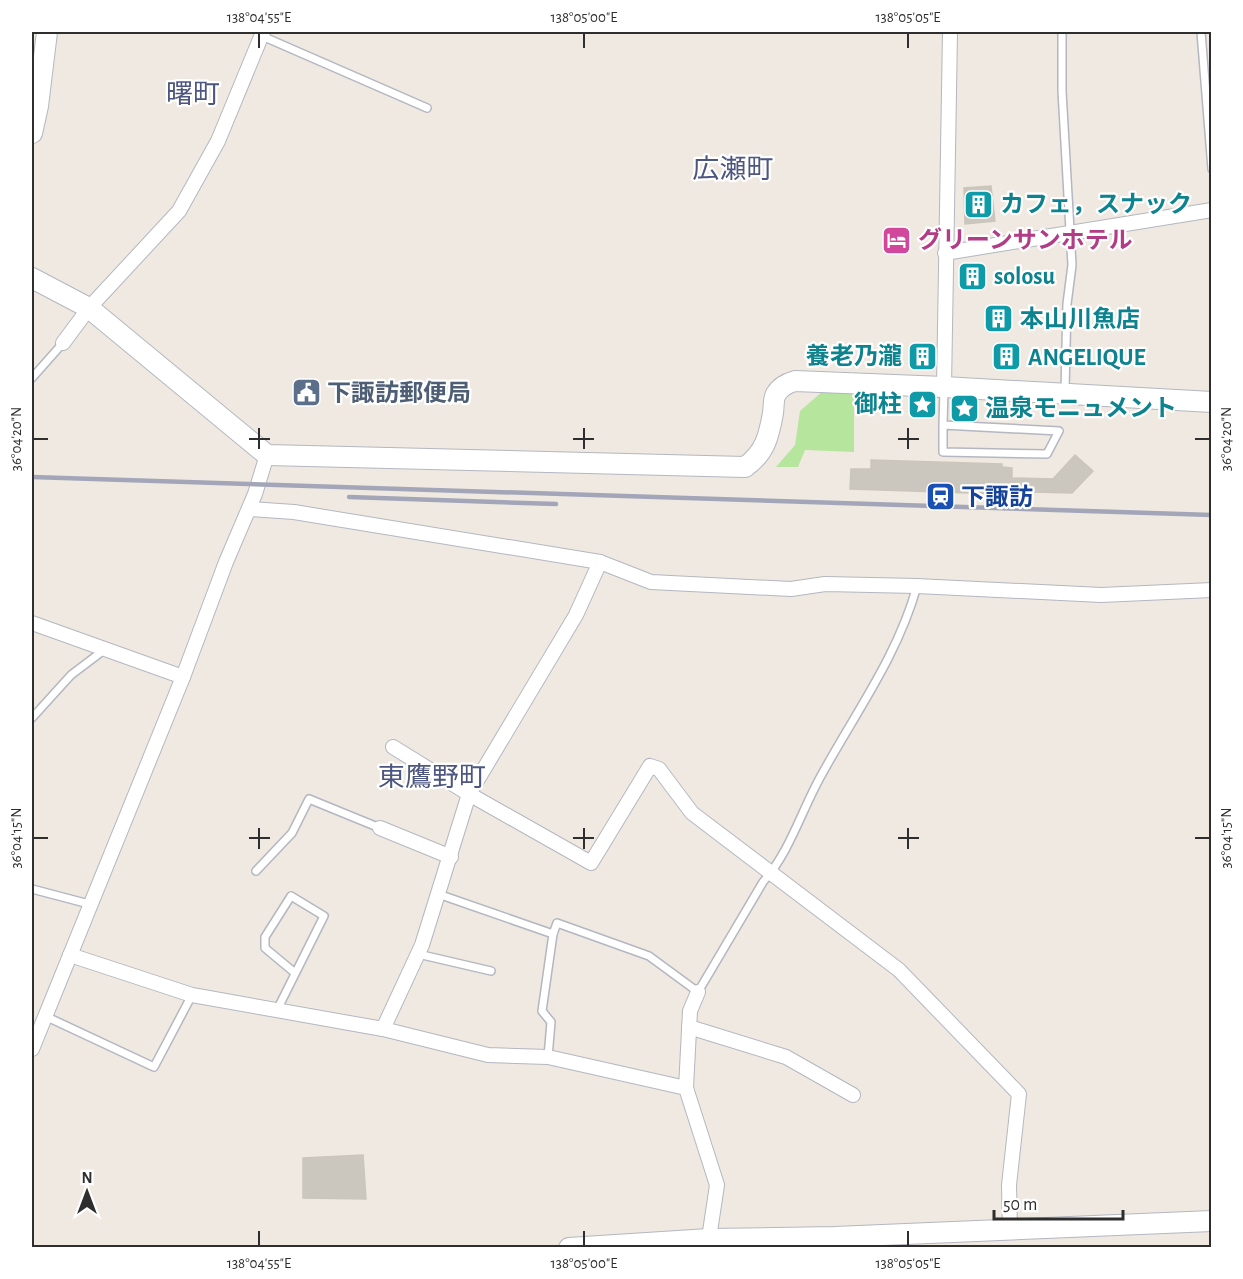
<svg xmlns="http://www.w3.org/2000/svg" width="1243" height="1279" font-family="'Alegreya Sans','Noto Sans JP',sans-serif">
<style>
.green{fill:#b6e59e}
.building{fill:#cbc7bf;stroke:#cbc5ba;stroke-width:1.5}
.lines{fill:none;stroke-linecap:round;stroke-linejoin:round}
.lane-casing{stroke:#b4b7c1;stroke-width:10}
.street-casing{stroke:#b4b7c1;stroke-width:16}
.secondary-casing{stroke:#b4b7c1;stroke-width:22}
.lane{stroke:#fff;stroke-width:7}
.street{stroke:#fff;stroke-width:14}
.secondary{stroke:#fff;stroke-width:20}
.rail{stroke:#a3a6b8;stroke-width:4.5}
.ticks{fill:none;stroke:#2e2e2e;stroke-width:2}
.labels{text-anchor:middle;stroke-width:4.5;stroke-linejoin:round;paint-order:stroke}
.culture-label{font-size:24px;font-weight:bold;fill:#0d838f;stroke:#fff;text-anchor:start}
.hotel-label{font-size:24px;font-weight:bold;fill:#b23c85;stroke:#fff;text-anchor:start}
.service-label{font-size:24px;font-weight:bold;fill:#4e5e75;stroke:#fff;text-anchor:start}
.transit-label{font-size:24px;font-weight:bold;fill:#164399;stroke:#fff;text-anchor:start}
.quarter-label{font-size:27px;fill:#4d5680;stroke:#fff}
.neatline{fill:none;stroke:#2e2e2e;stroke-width:2}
.ticks-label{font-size:15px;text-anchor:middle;fill:#2e2e2e}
</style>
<rect width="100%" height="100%" fill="#efe9e1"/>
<polygon class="green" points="823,391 854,393 854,452 805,450 798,467 776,467 795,445 800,411"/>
<g class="building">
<polygon points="991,186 995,221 965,224 964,188"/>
<polygon points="1075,455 1093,471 1072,493 1033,492 1033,494 1001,494 850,489 851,469 871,469 871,460 1002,464 1002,467 1012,468 1012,478 1053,479"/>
<polygon points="363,1155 366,1199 303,1198 303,1158"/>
</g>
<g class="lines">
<defs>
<g id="lane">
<polyline points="1062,32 1062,91 1072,265 1067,304 1065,391"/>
<polyline points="1201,32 1212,169"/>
<polyline points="262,36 427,108"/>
<polyline points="32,378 63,343"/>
<polyline points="943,425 943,452 1047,454 1059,431 943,425 944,389"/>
<polyline points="32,718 71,675 104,650"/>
<polyline points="256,871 292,833 309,799 380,828"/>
<polyline points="32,889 89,904"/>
<path d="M 438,894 L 553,934 L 557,923 L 649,956 L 698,992 L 763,882 C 790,852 802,809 822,774 C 856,712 898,655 917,586"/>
<polyline points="418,954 491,971"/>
<polyline points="277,1010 324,916 291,896 265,937 265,948 295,973"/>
<polyline points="45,1016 154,1067 192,995"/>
<polyline points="548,1057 551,1022 542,1011 553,934"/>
</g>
<g id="street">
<polyline points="945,253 1212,210"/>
<polyline points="63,343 89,308 179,211 218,141 263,32"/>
<polyline points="944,387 950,32"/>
<polyline points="250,509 294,512 600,562 651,582 791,589 825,584 917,586 1101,595 1212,590"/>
<polyline points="32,623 183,677"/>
<polyline points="393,747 469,794 591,863 650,766 659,769 692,813 899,970 1019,1094 1009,1185 1010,1230"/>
<polyline points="380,828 451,857"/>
<polyline points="70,955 192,995 383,1029 488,1055 548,1057 686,1088 717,1185 708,1245"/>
<polyline points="689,1027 786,1057 853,1095"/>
<polyline points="383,1029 422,945 469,794 576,615 600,562"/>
<polyline points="32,1049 183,677 226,562 255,494 267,455"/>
<polyline points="686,1088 690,1011 698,992"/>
</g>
<g id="secondary">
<polyline points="32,133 38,106 47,32"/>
<path d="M 32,278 L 89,308 L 267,455 L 745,467 C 765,453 769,436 773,413 C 774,407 773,399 776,394 C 780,387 788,383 795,381 L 944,387 L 1212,402"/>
<polyline points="569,1248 709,1239 835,1237 1212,1221"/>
</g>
</defs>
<use href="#lane" class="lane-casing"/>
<use href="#street" class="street-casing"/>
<use href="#secondary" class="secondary-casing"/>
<use href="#lane" class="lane"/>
<use href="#street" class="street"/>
<use href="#secondary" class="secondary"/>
<g class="rail">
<polyline points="32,477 1212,515"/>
<polyline points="349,497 556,504"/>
</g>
</g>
<path class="ticks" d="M 259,33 L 259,48M 584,33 L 584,48M 908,33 L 908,48M 259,428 L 259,449M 584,428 L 584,449M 908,428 L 908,449M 33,439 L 48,439M 249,439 L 270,439M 573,439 L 594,439M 898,439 L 919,439M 1195,439 L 1210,439M 259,828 L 259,849M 584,828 L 584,849M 908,828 L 908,849M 33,838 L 48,838M 249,838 L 270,838M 573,838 L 594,838M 898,838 L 919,838M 1195,838 L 1210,838M 259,1231 L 259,1246M 584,1231 L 584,1246M 908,1231 L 908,1246"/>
<defs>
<symbol id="building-square" viewBox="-11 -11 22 22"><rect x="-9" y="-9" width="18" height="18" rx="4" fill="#0f9aa8" stroke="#fff"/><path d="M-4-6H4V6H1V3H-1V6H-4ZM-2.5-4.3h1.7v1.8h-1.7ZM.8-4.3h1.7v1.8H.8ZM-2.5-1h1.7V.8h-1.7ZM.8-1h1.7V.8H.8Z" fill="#fff"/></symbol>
<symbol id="hotel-square" viewBox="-11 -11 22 22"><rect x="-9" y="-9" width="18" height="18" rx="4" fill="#d1479c" stroke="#fff"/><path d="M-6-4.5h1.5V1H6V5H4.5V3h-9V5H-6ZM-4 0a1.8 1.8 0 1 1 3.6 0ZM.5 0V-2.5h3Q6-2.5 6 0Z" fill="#fff"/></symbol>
<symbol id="civic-square" viewBox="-11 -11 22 22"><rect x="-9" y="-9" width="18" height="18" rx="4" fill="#5c6f8a" stroke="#fff"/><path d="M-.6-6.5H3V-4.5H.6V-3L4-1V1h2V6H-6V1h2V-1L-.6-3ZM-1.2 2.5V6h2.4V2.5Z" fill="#fff"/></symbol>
<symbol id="sight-square" viewBox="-11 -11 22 22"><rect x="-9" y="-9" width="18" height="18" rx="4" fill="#0f9aa8" stroke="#fff"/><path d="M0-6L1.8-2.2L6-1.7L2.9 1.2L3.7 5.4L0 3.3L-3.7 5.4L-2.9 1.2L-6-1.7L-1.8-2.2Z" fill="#fff"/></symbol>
<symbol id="station-square" viewBox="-11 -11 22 22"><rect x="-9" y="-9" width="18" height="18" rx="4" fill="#1a4fb4" stroke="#fff"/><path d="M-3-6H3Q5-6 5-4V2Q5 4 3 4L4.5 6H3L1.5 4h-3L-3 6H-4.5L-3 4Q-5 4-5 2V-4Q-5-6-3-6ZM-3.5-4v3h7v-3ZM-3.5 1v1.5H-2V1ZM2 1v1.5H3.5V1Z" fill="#fff"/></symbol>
</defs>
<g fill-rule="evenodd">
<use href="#building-square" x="962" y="188" width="33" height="33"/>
<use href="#hotel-square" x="880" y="224" width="33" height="33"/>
<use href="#building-square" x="956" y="260" width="33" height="33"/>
<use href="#building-square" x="982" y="302" width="33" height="33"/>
<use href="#building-square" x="906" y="340" width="33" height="33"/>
<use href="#building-square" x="990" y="340" width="33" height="33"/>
<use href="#civic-square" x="290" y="376" width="33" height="33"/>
<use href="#sight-square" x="906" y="388" width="33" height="33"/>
<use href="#sight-square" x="948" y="392" width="33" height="33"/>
<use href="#station-square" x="924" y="480" width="33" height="33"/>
</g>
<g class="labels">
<g class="culture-label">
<text x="1000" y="212">カフェ，スナック</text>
<text x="994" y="284">solosu</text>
<text x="1020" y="327">本山川魚店</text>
<text x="902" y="364" text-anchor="end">養老乃瀧</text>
<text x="1028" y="365">ANGELIQUE</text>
<text x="902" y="412" text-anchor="end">御柱</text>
<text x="985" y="416">温泉モニュメント</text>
</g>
<g class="hotel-label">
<text x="918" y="248">グリーンサンホテル</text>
</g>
<g class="service-label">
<text x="327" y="401">下諏訪郵便局</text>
</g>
<g class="transit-label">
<text x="961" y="505">下諏訪</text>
</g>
<g class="quarter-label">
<text x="193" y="103">曙町</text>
<text x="733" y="178">広瀬町</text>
<text x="432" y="786">東鷹野町</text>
</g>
</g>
<rect width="1243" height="1279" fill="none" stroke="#ffffff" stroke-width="66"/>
<g transform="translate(87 1192)" stroke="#ffffff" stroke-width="4.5" paint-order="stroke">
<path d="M0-4.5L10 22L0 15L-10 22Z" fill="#2e2e2e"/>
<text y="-9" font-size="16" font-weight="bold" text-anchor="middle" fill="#2e2e2e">N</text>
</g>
<path d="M994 1210v9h129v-9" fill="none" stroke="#2e2e2e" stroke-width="3"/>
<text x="1003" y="1210" font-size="18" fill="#2e2e2e" stroke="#ffffff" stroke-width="4.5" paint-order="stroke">50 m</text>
<rect x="33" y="33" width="1177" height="1213" class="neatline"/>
<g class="ticks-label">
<text x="259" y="22">138°04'55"E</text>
<text x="584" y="22">138°05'00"E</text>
<text x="908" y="22">138°05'05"E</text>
<text transform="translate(16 439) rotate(-90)" y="5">36°04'20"N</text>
<text transform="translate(1226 439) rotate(-90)" y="5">36°04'20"N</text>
<text transform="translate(16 838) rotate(-90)" y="5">36°04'15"N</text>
<text transform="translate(1226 838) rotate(-90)" y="5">36°04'15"N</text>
<text x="259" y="1268">138°04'55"E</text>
<text x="584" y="1268">138°05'00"E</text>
<text x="908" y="1268">138°05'05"E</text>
</g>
</svg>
